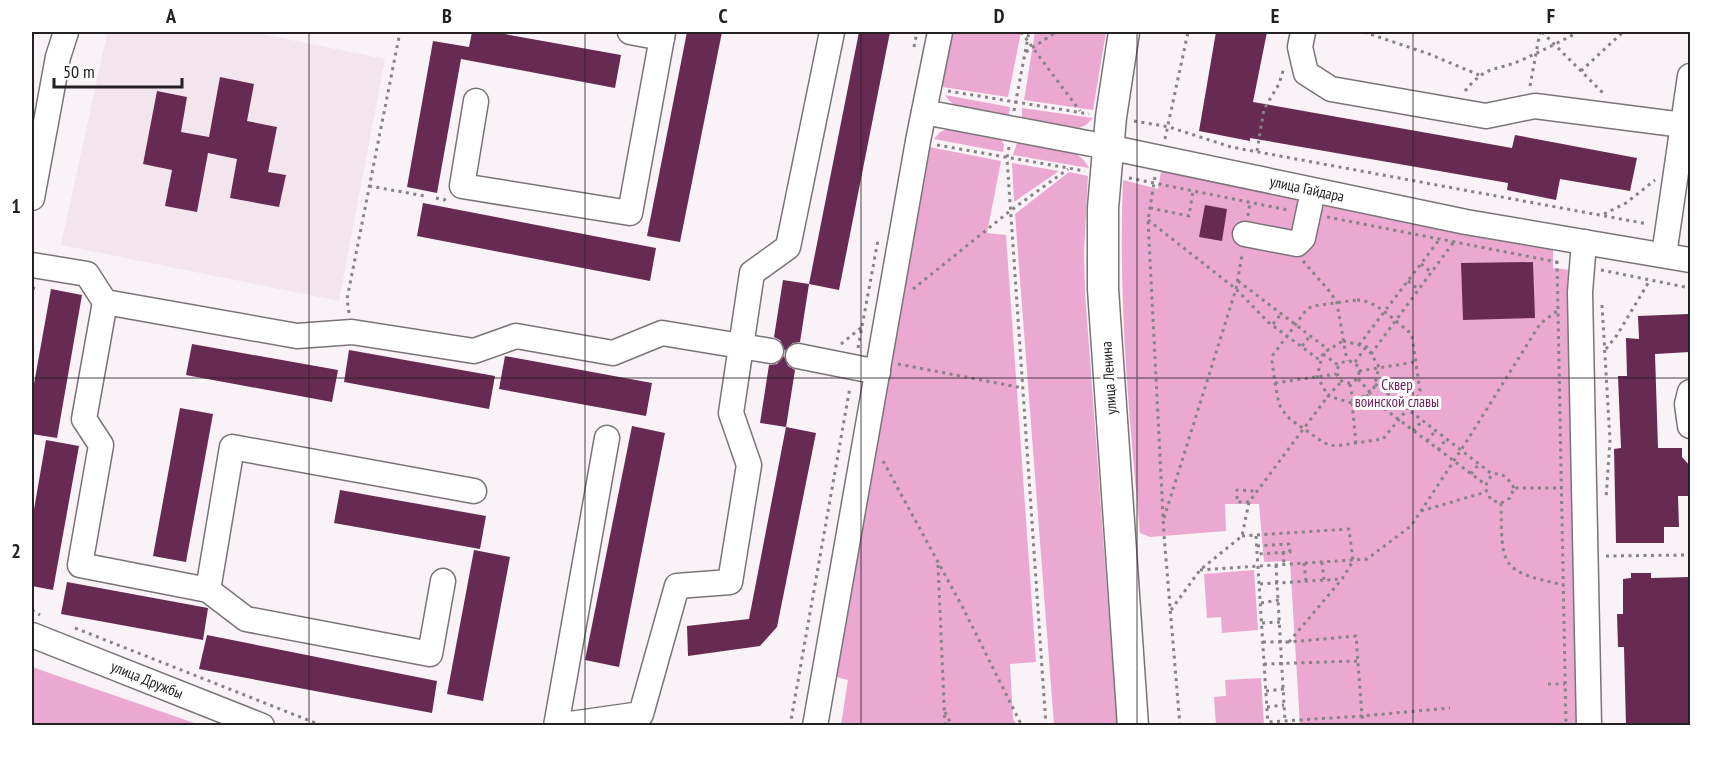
<svg xmlns="http://www.w3.org/2000/svg" width="1722" height="757" font-family="'PT Sans Narrow',sans-serif">
<style>
.built{fill:#f3e5ed}
.green{fill:#eba8d1}
.building{fill:#672b53}
.lines{fill:none;stroke-linecap:round;stroke-linejoin:round}
.minor-casing{stroke:#7a7478;stroke-width:27}
.major-casing{stroke:#7a7478;stroke-width:33}
.path{stroke:#878285;stroke-width:3;stroke-dasharray:3 4.5;stroke-linecap:butt}
.minor{stroke:#fff;stroke-width:24}
.major{stroke:#fff;stroke-width:30}
.grid{fill:none;stroke:#242123;stroke-width:1.5;stroke-opacity:0.55}
.labels{text-anchor:middle;stroke-width:6;stroke-linejoin:round;paint-order:stroke}
.street-label{font-size:15px;fill:#242123;stroke:#fff}
.park-label{font-size:15px;fill:#6e1d56;stroke:#fff}
.neatline{fill:none;stroke:#242123;stroke-width:2}
.grid-label{font-size:20px;text-anchor:middle;font-weight:bold;fill:#242123}
</style>
<rect width="100%" height="100%" fill="#f9f2f6"/>
<polygon class="built" points="109,32 252,32 385,59 339,301 61,245 107,34"/>
<g class="green">
<polygon points="949,32 1021,32 1008,97 942,87 942,72"/>
<polygon points="1035,32 1106,32 1093,110 1024,100"/>
<path d="M 945,95 L 1010,107 L 1008,118 C 988,114 956,114 945,95 Z"/>
<polygon points="1022,108 1093,118 1086,125 1079,128 1022,119"/>
<polygon points="947,129 1000,138 1004,145 1003,152 934,139 940,132"/>
<path d="M 1021,140 C 1044,144 1078,145 1089,168 L 1013,155 L 1017,143 Z"/>
<polygon points="929,147 1001,161 987,233 1006,235 1036,662 1010,664 1013,719 1017,725 841,725 848,680 833,676"/>
<polygon points="1012,163 1059,171 1014,202"/>
<path d="M 1162,166 L 1553,247 L 1553,268 L 1571,270 L 1581,725 L 1300,725 L 1290,561 L 1264,562 L 1259,504 L 1225,504 L 1226,531 L 1150,537 L 1140,533 C 1129,415 1118,298 1123,180 L 1158,189 Z"/>
<polygon points="1069,172 1088,176 1084,253 1085,292 1117,725 1054,725 1015,214"/>
<polygon points="1254,570 1258,630 1222,633 1221,617 1207,618 1204,574"/>
<polygon points="32,667 200,725 32,725"/>
<polygon points="1261,678 1264,725 1216,725 1214,697 1226,696 1225,680"/>
</g>
<g class="building">
<polygon points="472,32 493,32 621,55 615,88 461,59 437,193 407,187 433,41 469,47"/>
<polygon points="687,32 722,32 680,242 647,236"/>
<polygon points="859,32 890,32 839,290 809,284"/>
<polygon points="1216,32 1267,32 1253,102 1512,148 1515,135 1637,158 1630,191 1560,179 1556,200 1507,190 1508,183 1250,138 1250,141 1199,131"/>
<polygon points="220,77 254,84 247,121 277,127 268,172 286,175 279,207 230,198 237,159 208,153 197,212 165,206 172,170 143,164 157,91 187,97 181,132 209,137"/>
<polygon points="423,203 656,248 650,281 417,236"/>
<polygon points="1205,205 1227,209 1222,241 1199,237"/>
<polygon points="1533,262 1535,318 1463,320 1461,263"/>
<polygon points="783,280 809,284 800,342 793,343 785,351 780,340 774,337"/>
<polygon points="51,289 82,295 57,438 32,434 32,395"/>
<polygon points="1688,314 1690,323 1690,352 1655,354 1658,448 1682,448 1682,457 1690,466 1690,496 1678,496 1679,527 1664,527 1664,543 1616,543 1614,449 1621,448 1618,376 1627,376 1626,338 1639,339 1638,316"/>
<polygon points="192,344 338,370 332,402 186,375"/>
<polygon points="349,350 495,376 489,409 344,382"/>
<polygon points="505,356 652,383 646,416 499,389"/>
<polygon points="784,356 788,366 795,370 786,427 760,423 769,365 777,364"/>
<polygon points="180,408 213,414 186,562 153,556"/>
<polygon points="632,426 665,433 619,667 585,660"/>
<polygon points="786,427 816,433 777,627 760,646 688,656 687,626 749,619"/>
<polygon points="46,440 79,446 53,590 32,586 32,521"/>
<polygon points="340,490 486,516 480,549 334,523"/>
<polygon points="474,550 510,557 483,701 447,694"/>
<polygon points="1631,573 1651,573 1651,578 1690,577 1690,726 1626,726 1624,647 1618,647 1617,614 1623,614 1623,579 1631,578"/>
<polygon points="67,582 208,608 203,640 61,614"/>
<polygon points="207,635 437,681 432,713 199,669"/>
</g>
<g class="lines">
<defs>
<g id="minor">
<polyline points="630,32 662,38"/>
<polyline points="1303,32 1300,47 1306,73 1331,89 1486,116 1535,106 1683,125"/>
<polyline points="476,101 462,186 630,213 663,32"/>
<polyline points="924,112 1108,147 1466,222 1690,260"/>
<polyline points="32,198 58,57 66,32"/>
<polyline points="1245,234 1297,244 1303,238 1313,191"/>
<polyline points="1584,242 1580,292 1589,726"/>
<polyline points="1664,255 1690,76"/>
<polyline points="32,265 87,274 105,302 297,336 352,332 474,351 516,336 613,353 662,333 771,351"/>
<polyline points="105,302 84,419 101,445 80,565 208,590 246,619 430,654 443,581"/>
<polyline points="798,356 878,372"/>
<polyline points="1690,392 1687,404 1690,426"/>
<polyline points="607,438 556,726 641,714 677,586 730,582 749,465 731,413 752,273 788,247 832,32"/>
<polyline points="208,590 232,447 474,491"/>
<polyline points="32,635 262,726"/>
<polyline points="815,726 918,141 940,32"/>
</g>
<polyline id="major" points="1124,32 1111,117 1106,173 1103,208 1103,289 1133,726"/>
</defs>
<use href="#minor" class="minor-casing"/>
<use href="#major" class="major-casing"/>
<g class="path">
<polyline points="1021,32 1080,111"/>
<polyline points="1364,32 1429,54 1479,75"/>
<polyline points="1542,32 1604,94"/>
<polyline points="914,47 917,32"/>
<polyline points="1026,52 1056,32"/>
<polyline points="1581,71 1623,32"/>
<polyline points="1530,86 1540,32"/>
<polyline points="948,91 1089,114"/>
<path d="M 1465,91 C 1487,64 1494,72 1522,60 C 1541,51 1560,42 1578,32"/>
<polyline points="1014,111 1029,32"/>
<polyline points="1134,121 1169,127 1231,147 1648,224"/>
<polyline points="1165,139 1188,32"/>
<polyline points="937,145 1085,171"/>
<polyline points="1009,147 1007,158 1046,726"/>
<polyline points="1257,151 1264,109 1279,84 1284,68"/>
<polyline points="1155,177 1148,220 1164,535 1180,726"/>
<polyline points="1129,178 1288,210"/>
<polyline points="369,186 425,196"/>
<polyline points="436,198 444,200 448,197"/>
<polyline points="1150,208 1189,216 1193,191"/>
<polyline points="1604,214 1626,203 1655,180"/>
<polyline points="1248,216 1250,202"/>
<polyline points="1327,217 1562,263"/>
<polyline points="1148,220 1236,289 1268,322 1321,361"/>
<polyline points="1303,261 1331,293 1337,303 1347,361"/>
<polyline points="1557,261 1566,726"/>
<polyline points="1421,264 1431,272"/>
<polyline points="1601,270 1690,288"/>
<polyline points="1238,281 1329,350"/>
<polyline points="1408,281 1418,289"/>
<polyline points="913,289 1010,211 1068,169"/>
<polyline points="32,297 34,286"/>
<path d="M 1357,300 C 1376,300 1395,321 1409,332 L 1412,336 L 1420,391 L 1418,396 L 1383,439 L 1335,446 L 1324,443 L 1290,419 L 1283,411 L 1279,404 L 1275,383 L 1272,361 L 1273,355 L 1307,309 L 1313,306 Z"/>
<polyline points="1602,305 1610,440 1606,499"/>
<polyline points="349,313 347,299 400,32"/>
<polyline points="1273,324 1281,314"/>
<polygon points="1343,341 1367,347 1379,367 1373,391 1352,403 1328,396 1317,376 1323,353"/>
<polyline points="841,344 862,327"/>
<polyline points="1359,345 1439,240"/>
<polyline points="1302,346 1310,336"/>
<polyline points="858,348 878,240"/>
<polyline points="1606,349 1617,335 1650,280"/>
<polyline points="1323,354 1338,365"/>
<polyline points="1371,354 1453,243"/>
<circle cx="1348" cy="372" r="11"/>
<polyline points="1355,362 1366,347"/>
<polyline points="898,364 1023,388"/>
<polyline points="1359,371 1416,362"/>
<polyline points="1358,379 1370,392"/>
<polyline points="1275,383 1336,374"/>
<polyline points="1350,384 1353,402"/>
<polyline points="1375,384 1492,474"/>
<polyline points="1366,395 1486,485"/>
<polyline points="1352,403 1356,443"/>
<polyline points="1384,409 1393,398"/>
<polyline points="1413,431 1423,420"/>
<polyline points="1427,441 1436,430"/>
<polyline points="1438,450 1447,438"/>
<polyline points="883,461 963,608 1022,726"/>
<polyline points="1471,474 1479,464"/>
<path d="M 1514,488 C 1508,478 1504,473 1493,474 L 1488,480 L 1485,488 L 1491,500 L 1501,503 C 1502,567 1499,571 1564,585"/>
<polyline points="1249,502 1237,502 1237,490 1257,491"/>
<polyline points="1501,503 1510,498 1514,488 1562,488"/>
<polyline points="1421,511 1486,492"/>
<polyline points="1164,518 1236,289 1242,255"/>
<polyline points="1242,536 1349,529 1353,561 1342,579 1289,642 1356,636 1362,716 1268,722"/>
<polyline points="1256,536 1268,726"/>
<polyline points="1257,546 1289,544 1290,552 1257,554"/>
<polyline points="1283,552 1284,564"/>
<polyline points="1606,556 1690,555"/>
<polyline points="1322,562 1324,580"/>
<polyline points="1304,563 1306,581"/>
<polyline points="938,565 945,726"/>
<polyline points="1276,565 1285,722"/>
<polyline points="1200,570 1367,559 1411,526 1463,447 1540,324 1558,310"/>
<polyline points="1260,584 1342,579"/>
<polyline points="1261,603 1279,600"/>
<polyline points="32,610 40,615"/>
<polyline points="1171,610 1200,570 1242,536 1249,502 1328,396 1341,382"/>
<polyline points="1262,623 1280,622"/>
<polyline points="75,628 323,726"/>
<polyline points="1263,642 1289,642"/>
<polyline points="1264,664 1358,661"/>
<polyline points="1548,684 1565,684"/>
<polyline points="1266,691 1284,689"/>
<polyline points="1267,707 1284,705"/>
<polyline points="945,712 952,726"/>
<polyline points="790,726 850,387"/>
<polyline points="1364,726 1362,716 1450,708"/>
</g>
<use href="#minor" class="minor"/>
<use href="#major" class="major"/>
</g>
<path class="grid" d="M 309,32 L 309,726M 585,32 L 585,726M 861,32 L 861,726M 1137,32 L 1137,726M 1413,32 L 1413,726M 32,378 L 1690,378"/>
<g class="labels">
<g class="street-label">
<text transform="translate(1307 189) rotate(12)" y="5">улица Гайдара</text>
<text transform="translate(1109 378) rotate(-94)" y="5">улица Ленина</text>
<text transform="translate(147 680) rotate(22)" y="5">улица Дружбы</text>
</g>
<g class="park-label">
<text x="1397" y="390">Сквер<tspan x="1397" dy="17">воинской славы</tspan></text>
</g>
</g>
<rect width="1722" height="757" fill="none" stroke="#ffffff" stroke-width="66"/>
<path d="M54 78v9h128v-9" fill="none" stroke="#242123" stroke-width="3"/>
<text x="63" y="78" font-size="18" fill="#242123" stroke="#ffffff" stroke-width="4.5" paint-order="stroke">50 m</text>
<rect x="33" y="33" width="1656" height="691" class="neatline"/>
<g class="grid-label">
<text x="171" y="23">A</text>
<text x="447" y="23">B</text>
<text x="723" y="23">C</text>
<text x="999" y="23">D</text>
<text x="1275" y="23">E</text>
<text x="1551" y="23">F</text>
<text x="16" y="213">1</text>
<text x="16" y="558">2</text>
</g>
</svg>
